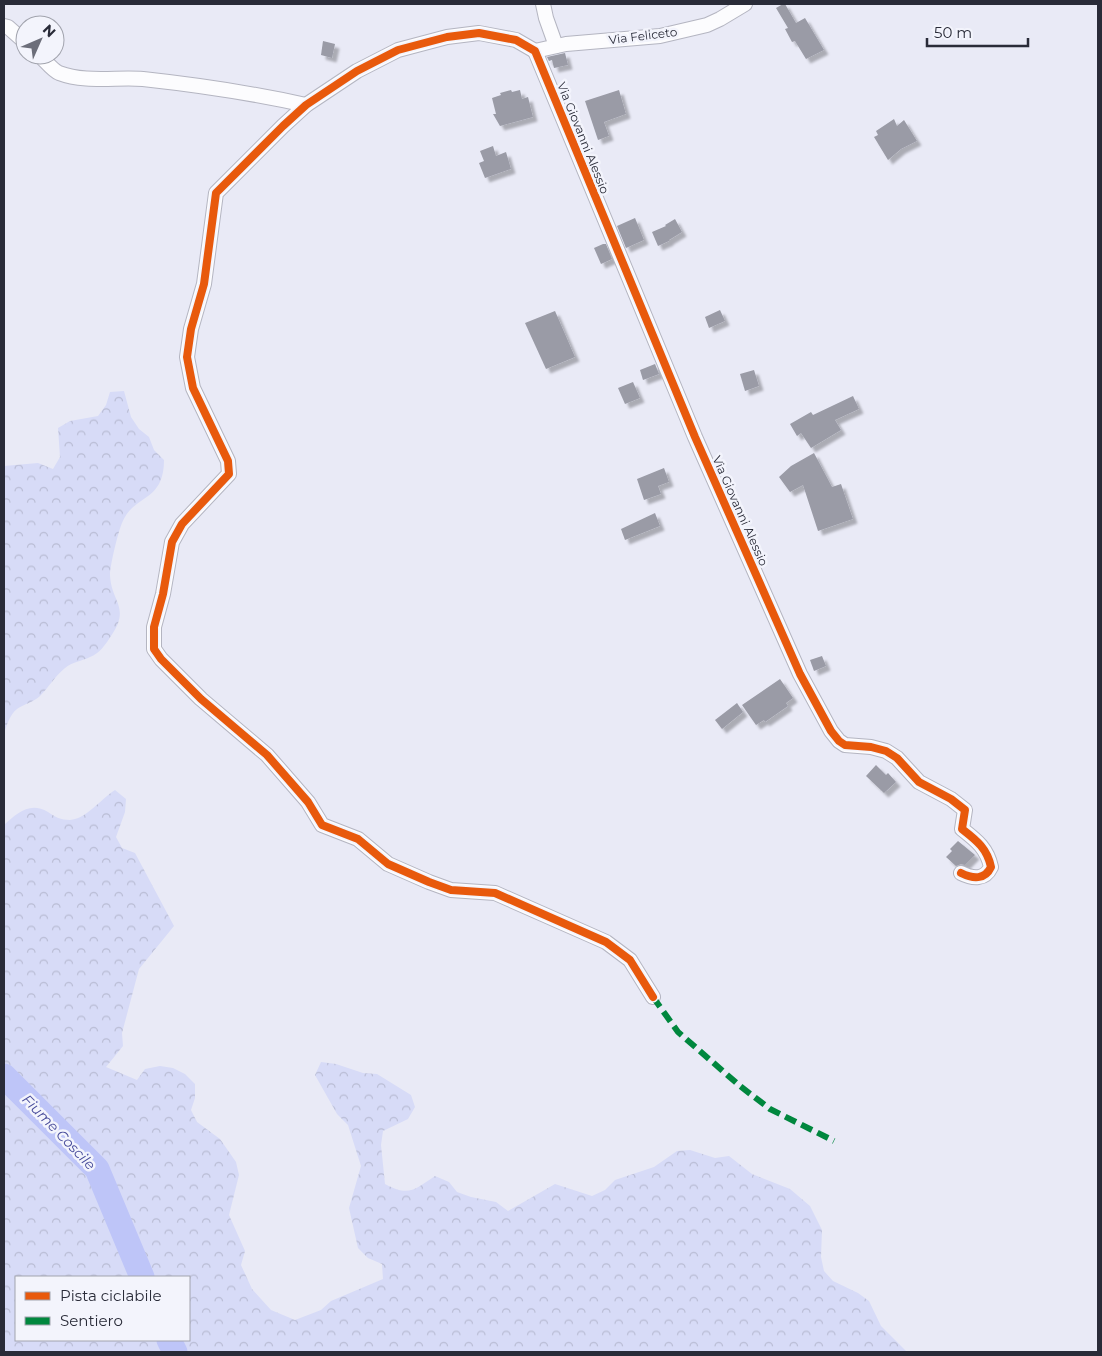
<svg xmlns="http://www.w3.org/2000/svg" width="1102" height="1356" font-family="Montserrat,sans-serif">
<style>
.forest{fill:url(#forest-crowns);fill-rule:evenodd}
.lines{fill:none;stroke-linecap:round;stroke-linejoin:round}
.river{stroke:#bec5f8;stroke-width:25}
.building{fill:#9a9ba6;filter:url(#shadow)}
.minor-casing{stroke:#b4b5c1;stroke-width:16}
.minor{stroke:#fcfcfe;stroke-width:14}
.quiet{stroke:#00873e;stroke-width:6;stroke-dasharray:12 6;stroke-linecap:butt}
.cycleway-casing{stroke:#f3f4fc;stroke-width:11}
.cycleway{stroke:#e8590c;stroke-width:8}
.labels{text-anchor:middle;stroke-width:5;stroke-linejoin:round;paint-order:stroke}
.street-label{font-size:12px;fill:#292b38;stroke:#f3f4fc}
.water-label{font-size:14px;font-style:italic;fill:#464a9a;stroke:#f3f4fc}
</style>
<defs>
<pattern id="forest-crowns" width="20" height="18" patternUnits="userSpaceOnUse" patternTransform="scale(1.25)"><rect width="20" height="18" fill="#d7dbf7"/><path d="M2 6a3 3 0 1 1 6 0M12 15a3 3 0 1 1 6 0" fill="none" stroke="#b9bcd4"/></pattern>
<filter id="shadow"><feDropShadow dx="4.5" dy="4.5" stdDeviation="1" flood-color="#0004"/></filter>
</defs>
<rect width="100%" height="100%" fill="#e9eaf6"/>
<g class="forest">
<path d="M 124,391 L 131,417 L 139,429 L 149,437 L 154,450 L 164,460 C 164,503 133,494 122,523 C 118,532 110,566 110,575 C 111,602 131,607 111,636 C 106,644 99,654 90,657 C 82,661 72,662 65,668 C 55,676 49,687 40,696 C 34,702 24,704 17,709 C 10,714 5,728 4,736 L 4,466 L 38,463 L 53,469 L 60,457 L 58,428 L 70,421 L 98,416 L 106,405 L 110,392 Z"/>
<path d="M 115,790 L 126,799 L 125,812 L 116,837 L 122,848 L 135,853 L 174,926 L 139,969 L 122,1033 L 123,1046 L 106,1067 L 137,1080 L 145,1069 L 160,1066 L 173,1068 L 185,1074 L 195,1084 L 195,1098 L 191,1110 L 197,1122 L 220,1139 L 236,1162 L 239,1175 L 229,1215 L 245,1251 L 241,1265 L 252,1289 L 271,1310 L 295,1320 L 321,1310 L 331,1301 L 383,1279 L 382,1264 L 368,1258 L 358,1248 L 349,1208 L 361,1166 L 348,1125 L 337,1114 L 315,1075 L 321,1062 L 336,1064 L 363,1073 L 377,1074 L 411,1095 L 415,1107 L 408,1119 L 383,1131 L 381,1145 L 385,1184 C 409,1197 414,1190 435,1176 L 449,1182 L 457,1192 L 471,1197 L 496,1202 L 508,1211 L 555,1184 L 592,1196 L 605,1190 L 615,1180 L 654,1167 L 677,1151 L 690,1150 L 715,1158 L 729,1156 L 752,1174 L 790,1189 L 810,1206 L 822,1230 L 821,1257 L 824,1271 L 833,1281 L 858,1293 L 869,1301 L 881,1326 L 907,1352 L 4,1352 L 4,825 C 17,813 30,801 48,812 C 55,817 61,820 70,820 C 86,819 101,799 115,790 ZM 16,1277 L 189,1277 L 189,1340 L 16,1340 Z"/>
</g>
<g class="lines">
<g class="river">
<polyline points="4,1076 97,1169 142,1277"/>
<polyline points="169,1340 175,1352"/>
</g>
</g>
<g class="building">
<polygon points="783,4 785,4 796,23 805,18 824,50 806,59 795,41 792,42 785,29 788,28 776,8"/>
<polygon points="323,41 335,44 332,58 321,55"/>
<polygon points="565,53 568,65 554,68 552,60 549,61 547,57"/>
<polygon points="511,90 512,92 520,90 522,99 528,97 533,117 500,126 493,114 496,114 492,98 501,95 500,93"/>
<polygon points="619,90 626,114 604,122 609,136 598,140 585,101"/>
<polygon points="894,119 897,126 904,120 917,141 901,149 888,160 874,137 878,135 876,131"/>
<polygon points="493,146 496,156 506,152 511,169 485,178 479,163 484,161 480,151"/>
<polygon points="635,218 644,240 626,248 617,226"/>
<polygon points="675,219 682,232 669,240 669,241 658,246 652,232 666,226 665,225"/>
<polygon points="603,244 606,244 612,259 601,264 594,248"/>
<polygon points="720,310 725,321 709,328 705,317"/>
<polygon points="555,311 575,357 546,369 525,323"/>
<polygon points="655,364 659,374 643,380 640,370"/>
<polygon points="754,370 759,386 745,391 740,374"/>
<polygon points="633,382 640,398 625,404 618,388"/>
<polygon points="853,396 859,409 835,420 841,430 811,448 801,433 797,436 790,424 811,412 813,415"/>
<polygon points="814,453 832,487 841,484 853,519 818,531 803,485 790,492 779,477 791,466"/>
<polygon points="664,468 669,482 658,486 661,494 644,500 637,479"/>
<polygon points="655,513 660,526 625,540 621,529"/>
<polygon points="822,656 826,666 814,671 810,660"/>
<polygon points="780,679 793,698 786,703 788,706 765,722 764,720 756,725 742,705"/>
<polygon points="737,703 743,712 722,729 715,720"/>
<polygon points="876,765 886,775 888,773 896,782 884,793 866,776"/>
<polygon points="958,841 975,855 965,865 961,864 956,866 946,857 952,851 950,849"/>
</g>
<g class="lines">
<defs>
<g id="minor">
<polyline points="543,4 546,18 556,46"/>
<polyline points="4,26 8,27 25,42"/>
<polyline points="535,51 516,40 479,33 447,37 398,50 357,71 306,105 283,126 216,193 204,284 191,329 187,357 193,388 228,461 229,474 182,524 172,542 163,594 154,627 154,649 161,659 201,699 267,755 308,802 322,825 358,839 388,864 429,882 451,890 495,893 606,942 630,960 653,997"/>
<path d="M 535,51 L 695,437 L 800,674 L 831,731 L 839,741 L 845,745 L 871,747 L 886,751 L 897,758 L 919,782 L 951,799 L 965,810 L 962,829 C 976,840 987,848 991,867 C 985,880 973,879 961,873"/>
<polyline points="535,51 566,44 660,36 707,25 720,19 745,4"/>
<path d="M 39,55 C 45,60 52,70 59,73 C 85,83 116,77 143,79 C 198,85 252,93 306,105"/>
</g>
</defs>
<use href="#minor" class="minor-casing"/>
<use href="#minor" class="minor"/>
<polyline class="quiet" points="653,997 678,1032 740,1086 770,1109 834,1141"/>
<defs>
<path id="cycleway" d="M 653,997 L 630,960 L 606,942 L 495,893 L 451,890 L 429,882 L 388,864 L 358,839 L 322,825 L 308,802 L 267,755 L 201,699 L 161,659 L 154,649 L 154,627 L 163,594 L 172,542 L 182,524 L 229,474 L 228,461 L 193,388 L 187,357 L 191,329 L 204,284 L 216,193 L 283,126 L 306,105 L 357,71 L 398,50 L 447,37 L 479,33 L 516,40 L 535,51 L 695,437 L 800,674 L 831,731 L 839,741 L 845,745 L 871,747 L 886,751 L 897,758 L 919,782 L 951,799 L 965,810 L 962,829 C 976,840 987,848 991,867 C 985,880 973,879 961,873"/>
</defs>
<use href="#cycleway" class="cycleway-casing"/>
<use href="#cycleway" class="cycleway"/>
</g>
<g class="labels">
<g class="street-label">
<text transform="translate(643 36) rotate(-7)" y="4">Via Feliceto</text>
<text transform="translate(583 138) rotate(68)" y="4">Via Giovanni Alessio</text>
<text transform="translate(740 511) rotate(66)" y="4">Via Giovanni Alessio</text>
</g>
<g class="water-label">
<text transform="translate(59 1132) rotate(46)" y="5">Fiume Coscile</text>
</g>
</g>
<rect width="1102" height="1356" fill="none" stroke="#292b38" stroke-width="10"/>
<rect x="15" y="1276" width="175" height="65" fill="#f3f4fc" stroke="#a2a4ae"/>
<rect x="25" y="1292" width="25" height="8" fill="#e8590c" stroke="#a2a4ae"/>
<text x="60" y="1301" font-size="15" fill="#292b38">Pista ciclabile</text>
<rect x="25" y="1317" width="25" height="8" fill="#00873e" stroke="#a2a4ae"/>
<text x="60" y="1326" font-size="15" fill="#292b38">Sentiero</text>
<g transform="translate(40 40) rotate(45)"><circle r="24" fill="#f3f4fc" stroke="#a2a4ae"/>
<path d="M0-4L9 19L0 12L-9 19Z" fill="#6c6e7a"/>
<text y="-8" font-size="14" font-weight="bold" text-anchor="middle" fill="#292b38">N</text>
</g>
<path d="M927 38v8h101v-8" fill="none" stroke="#292b38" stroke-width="2.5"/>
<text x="934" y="38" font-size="15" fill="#292b38" stroke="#f3f4fc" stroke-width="4" paint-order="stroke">50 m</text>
</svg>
